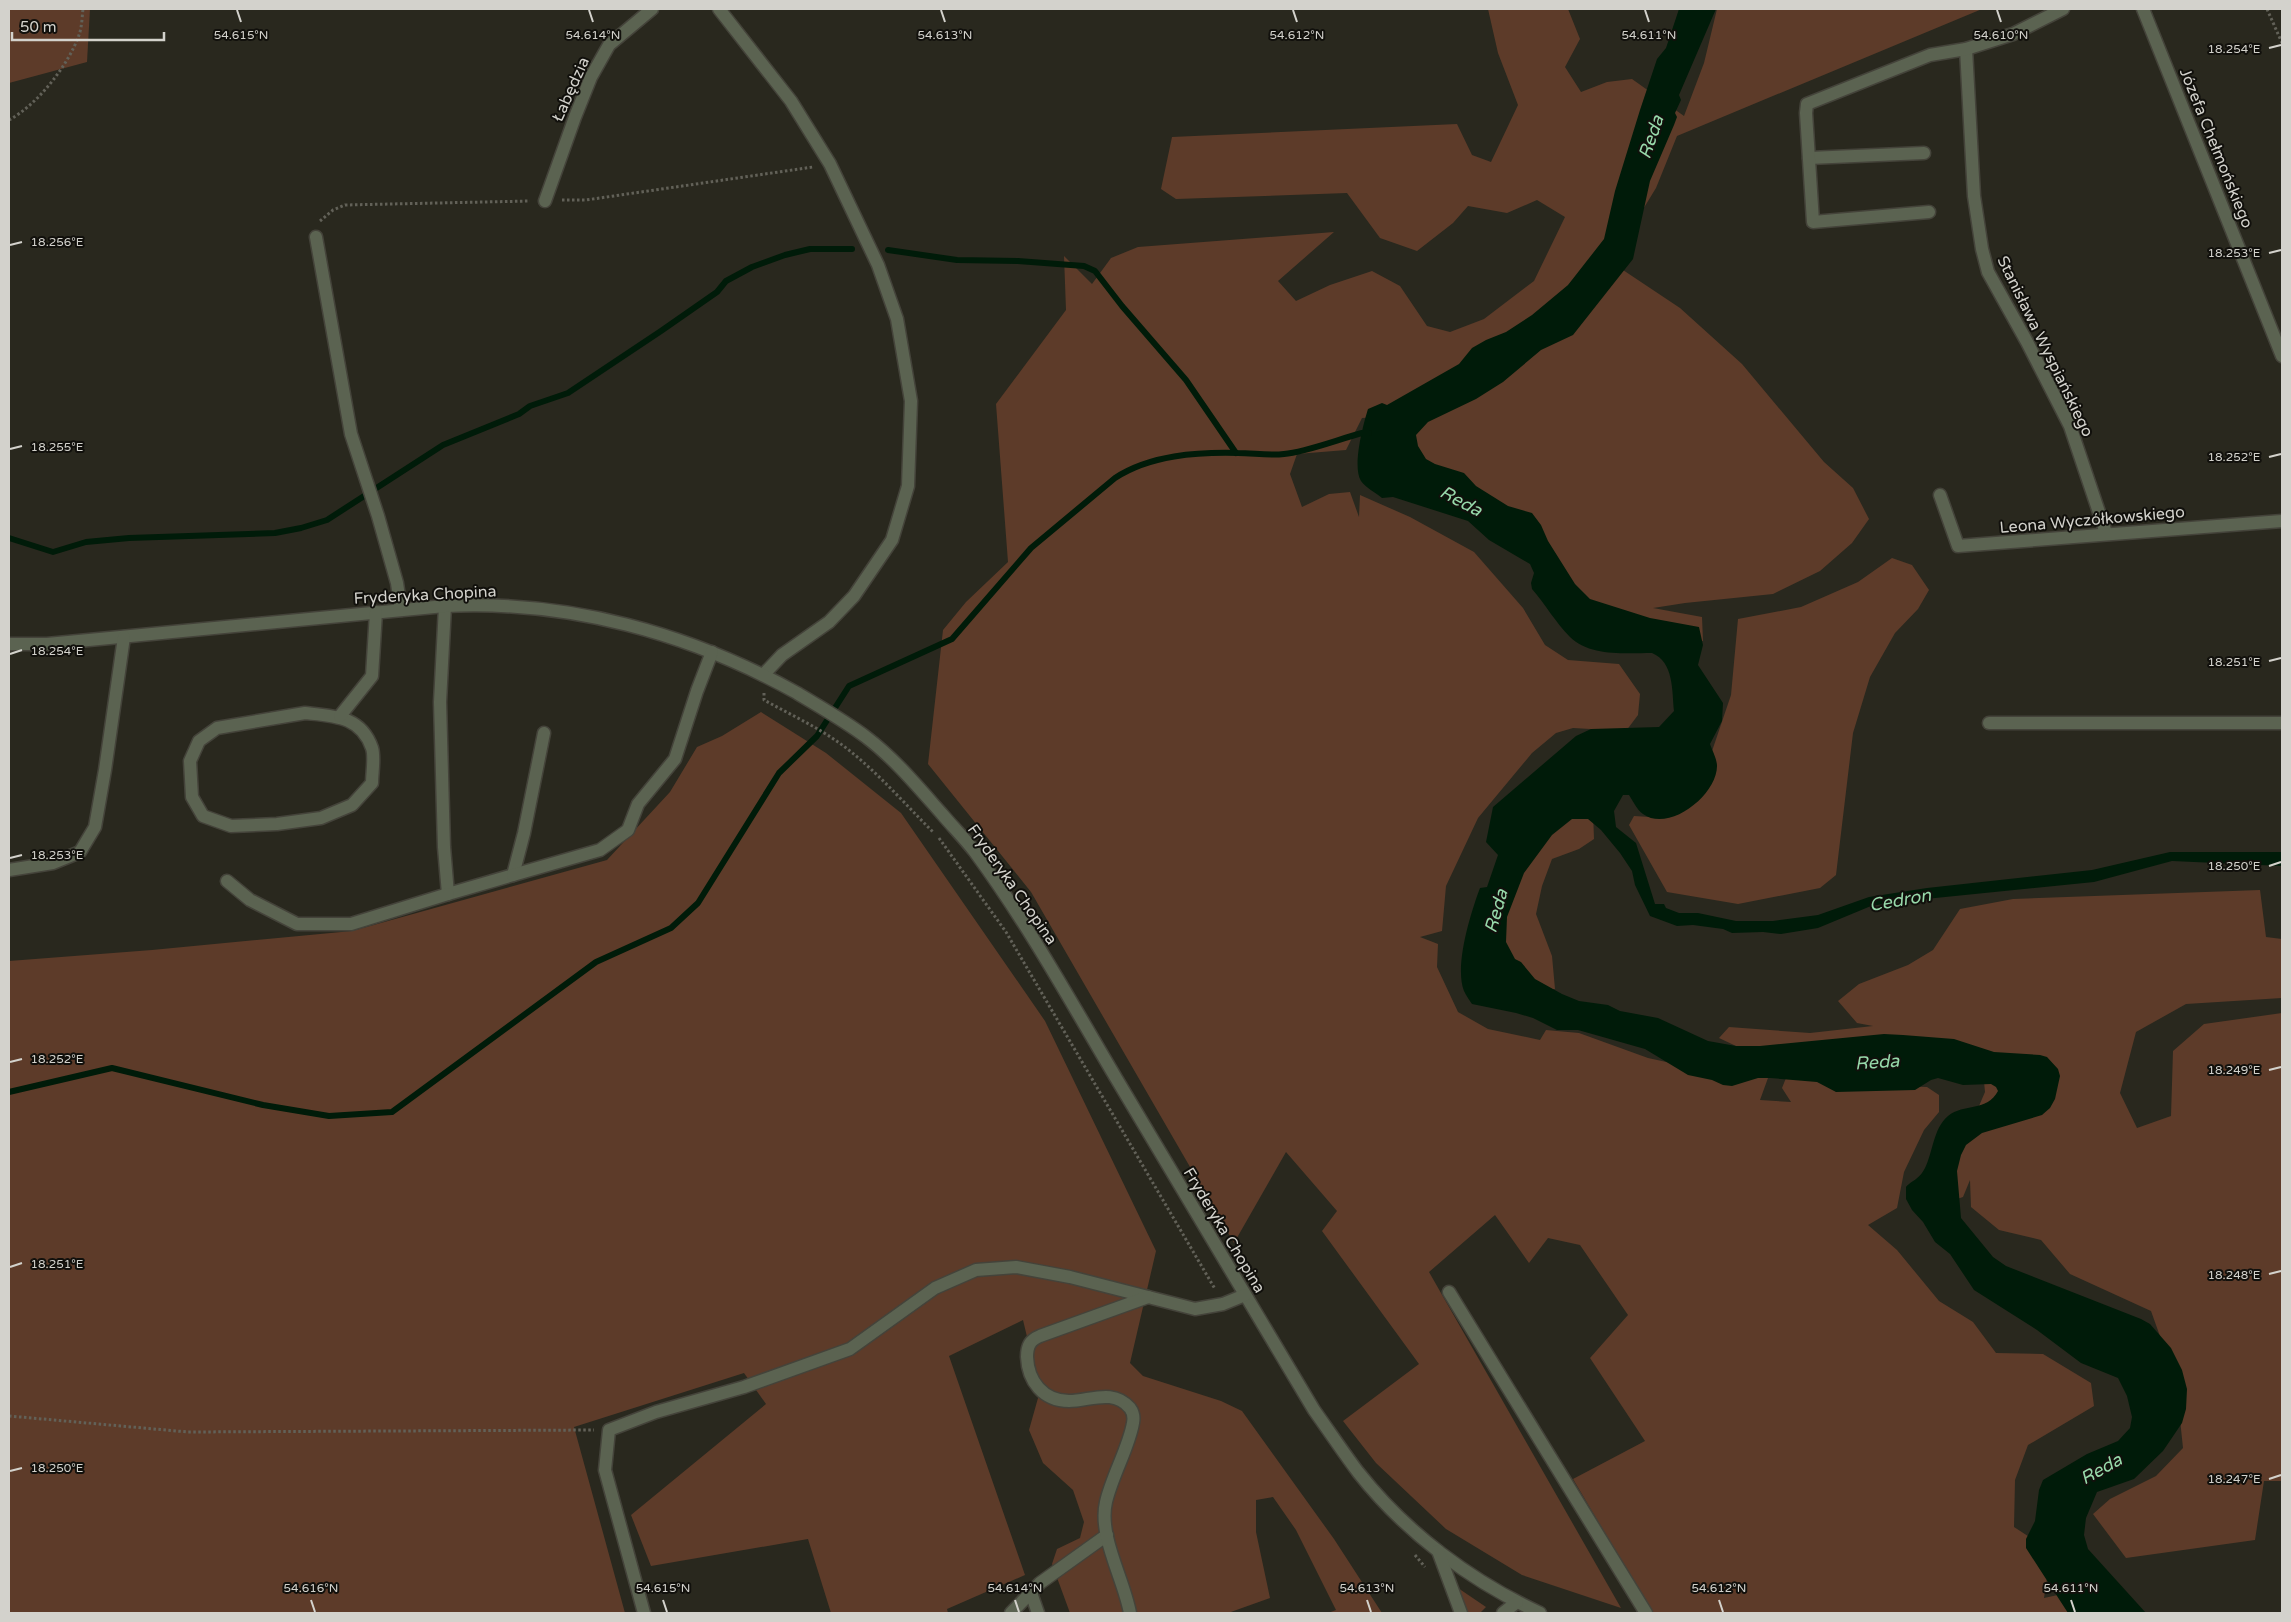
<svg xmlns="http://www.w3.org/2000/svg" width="2291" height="1622" font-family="'Varela Round',sans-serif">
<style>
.green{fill:#5d3b29}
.water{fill:#001b09}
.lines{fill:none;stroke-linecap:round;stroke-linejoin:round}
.stream{stroke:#001b09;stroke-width:6}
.minor-casing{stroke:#44433a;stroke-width:15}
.path{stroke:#626158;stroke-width:3;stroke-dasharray:2.5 2.5;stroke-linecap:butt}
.minor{stroke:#5b6351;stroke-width:12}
.ticks{fill:none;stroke:#d3d2cc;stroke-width:2}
.labels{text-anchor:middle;stroke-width:4;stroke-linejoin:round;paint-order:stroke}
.street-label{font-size:16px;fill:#d3d2cc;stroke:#11100c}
.water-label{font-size:18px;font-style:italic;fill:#97d9aa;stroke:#11100c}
.ticks-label{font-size:12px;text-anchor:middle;fill:#d3d2cc;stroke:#11100c;stroke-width:4;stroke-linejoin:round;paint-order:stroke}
</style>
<rect width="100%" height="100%" fill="#29281e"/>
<g class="green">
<polygon points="9,9 90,9 87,62 9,83"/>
<polygon points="1488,9 1568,9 1580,39 1565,67 1581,92 1607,82 1632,79 1684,116 1704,63 1717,9 1982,9 1677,136 1656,188 1623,242 1614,264 1680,308 1742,364 1824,462 1853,488 1869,519 1852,543 1820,571 1773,594 1685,603 1653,608 1702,617 1703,641 1621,627 1418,464 1395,416 1362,418 1346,450 1297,454 1290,474 1302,507 1329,494 1350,492 1359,517 1360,495 1410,517 1474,552 1523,608 1545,645 1568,660 1619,664 1640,694 1638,715 1626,731 1573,728 1556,733 1532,753 1478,818 1446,886 1442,931 1420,937 1438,944 1437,967 1458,1012 1488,1029 1540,1040 1546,1030 1579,1033 1648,1058 1726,1075 1768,1078 1760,1100 1791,1102 1782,1088 1786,1078 1868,1085 1927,1087 1939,1095 1939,1112 1924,1130 1904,1172 1897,1208 1868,1225 1897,1250 1939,1301 1973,1322 1996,1353 2043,1354 2091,1383 2094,1406 2028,1445 2015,1480 2014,1527 2051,1551 2044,1598 2067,1593 2085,1613 1652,1613 1573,1479 1645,1441 1590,1358 1628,1315 1580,1245 1548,1238 1529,1263 1495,1215 1429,1272 1621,1608 1522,1575 1446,1529 1376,1463 1343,1421 1419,1364 1322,1231 1337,1211 1286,1152 1234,1243 1031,892 928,764 943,630 966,602 1008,562 996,404 1066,310 1064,256 1092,284 1111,258 1138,247 1334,232 1278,281 1296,301 1330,285 1372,271 1400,286 1427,326 1450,332 1484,319 1534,281 1565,217 1537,200 1507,213 1468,206 1453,223 1417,251 1380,238 1347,193 1176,199 1161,189 1172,137 1457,124 1472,155 1491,162 1518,105 1498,53"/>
<polygon points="1892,558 1912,565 1929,590 1918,609 1895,633 1870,677 1853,733 1836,875 1820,888 1738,904 1667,892 1629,825 1634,816 1666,818 1709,760 1731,695 1738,619 1801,607 1858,582"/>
<polygon points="761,712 826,753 901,813 1045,1021 1156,1251 1130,1363 1143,1376 1221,1401 1242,1411 1334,1539 1382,1613 1328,1613 1336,1610 1296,1530 1273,1497 1256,1500 1256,1532 1270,1598 1228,1613 1070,1613 1052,1564 1057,1549 1080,1538 1084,1522 1073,1490 1043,1463 1029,1430 1040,1391 1023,1320 949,1356 1025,1575 947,1609 948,1613 831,1613 808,1539 651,1566 631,1515 766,1404 744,1373 574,1427 625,1613 9,1613 9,961 152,950 352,931 607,860 670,792 697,747 722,736"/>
<polygon points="1592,785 1594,839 1579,849 1552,859 1542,886 1536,914 1552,956 1555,989 1524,991 1474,915"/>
<polygon points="2260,890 2266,937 2282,939 2282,998 2186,1004 2136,1032 2120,1093 2137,1128 2171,1116 2173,1051 2204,1024 2282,1013 2282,1481 2264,1481 2255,1540 2126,1558 2093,1514 2110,1499 2156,1476 2183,1448 2176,1381 2151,1311 2070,1274 2041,1240 1999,1230 1971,1207 1970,1180 1963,1197 1951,1201 1948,1178 1985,1092 1983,1071 1736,1046 1719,1038 1729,1027 1810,1033 1873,1026 1857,1023 1838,1001 1859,984 1908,965 1933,950 1960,909 2013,899"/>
<polygon points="1458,1588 1486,1607 1480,1613 1466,1613"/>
</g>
<path class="water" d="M 1679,9 L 1716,9 L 1679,95 L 1681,100 L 1675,113 L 1677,117 L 1674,125 L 1650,181 L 1633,259 L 1573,335 L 1541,350 L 1503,382 L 1476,399 L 1428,422 L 1416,435 L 1418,446 L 1426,459 L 1435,464 L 1464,473 L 1476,486 L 1508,506 L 1532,513 L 1541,525 L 1548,541 L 1575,584 L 1590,599 L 1650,618 L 1699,627 L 1703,645 L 1698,665 L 1723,703 L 1722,721 L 1710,744 C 1712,750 1717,759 1717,766 C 1717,795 1669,833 1643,814 C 1637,810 1633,801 1629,795 L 1623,795 L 1614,811 L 1616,827 L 1636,843 L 1655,904 L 1664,904 L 1666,908 L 1679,913 L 1698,913 L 1736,921 L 1773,921 L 1818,915 L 1869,897 L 1927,888 L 2092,870 L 2170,852 L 2282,852 L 2282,866 L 2172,861 L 2094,882 L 1896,902 L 1871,906 L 1818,928 L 1781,934 L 1763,932 L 1732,933 L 1723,929 L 1693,925 L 1677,926 L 1650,916 L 1635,885 L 1632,871 L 1620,853 L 1601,830 L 1588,819 L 1572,819 L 1552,835 L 1524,873 L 1507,917 L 1506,942 L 1515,959 L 1521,962 L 1535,979 L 1562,994 L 1579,1001 L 1608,1005 L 1620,1011 L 1658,1018 L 1708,1041 L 1736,1046 L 1760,1046 L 1884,1034 L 1903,1035 L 1954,1039 L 1994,1052 L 2040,1055 L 2047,1057 L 2058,1069 L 2060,1076 L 2055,1099 L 2050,1108 L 2042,1115 L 1982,1133 L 1966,1145 L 1961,1155 L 1957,1171 L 1961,1218 L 1993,1257 L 2006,1266 L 2141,1319 L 2150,1324 L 2171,1348 L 2182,1370 L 2187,1389 L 2186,1409 L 2182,1423 L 2163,1451 L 2134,1479 L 2097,1492 L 2086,1518 L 2084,1535 L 2088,1549 L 2146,1613 L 2068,1613 L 2026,1548 L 2026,1539 L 2035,1521 L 2039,1490 L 2043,1480 L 2087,1454 L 2118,1441 L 2130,1428 L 2132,1417 L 2127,1396 L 2118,1378 L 2081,1363 L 2037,1330 L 1974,1290 L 1950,1254 L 1935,1242 L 1923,1222 L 1912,1210 L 1906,1199 L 1906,1187 C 1913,1179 1918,1181 1925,1168 C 1933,1152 1933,1129 1948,1116 C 1964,1103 1987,1112 1998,1091 L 1996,1087 L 1991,1084 L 1963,1085 L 1938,1078 L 1931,1080 L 1915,1090 L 1836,1092 L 1817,1082 L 1770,1078 L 1758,1078 L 1732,1086 L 1723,1085 L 1712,1080 L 1688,1075 L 1645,1049 L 1578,1030 L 1557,1030 L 1533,1018 L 1516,1013 L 1472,1004 C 1469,1000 1466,995 1464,991 C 1454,966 1471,912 1480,888 L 1487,887 L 1498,855 L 1486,842 L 1493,807 L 1576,736 L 1591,729 L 1659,727 L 1674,711 C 1672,691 1674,662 1652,653 C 1627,653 1590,657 1570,637 C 1556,623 1545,604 1532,589 L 1531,583 L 1534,573 L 1530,564 L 1489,540 L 1468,521 L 1393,497 L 1382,498 C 1376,493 1365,487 1361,481 C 1352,467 1363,425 1368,409 L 1382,403 L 1387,405 L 1459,364 L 1472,348 L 1486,340 L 1506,332 L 1532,315 L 1568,285 L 1604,239 L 1615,191 L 1640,110 L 1657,59 L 1666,48 Z"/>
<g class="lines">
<g class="stream">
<polyline points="888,250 957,260 1018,261 1084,266 1095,271 1122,306 1186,380 1236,453"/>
<polyline points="9,538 53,552 86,542 129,538 275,533 301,528 327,520 443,445 519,414 530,406 568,393 661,331 717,292 726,281 752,267 785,255 810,249 852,249"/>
<path d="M 9,1092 L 112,1068 L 263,1105 L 329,1116 L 392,1112 L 596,962 L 671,928 L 698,903 L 779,773 L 817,736 L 849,686 L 952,639 L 1031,548 L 1115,478 C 1150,455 1197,452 1238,453 C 1253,453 1269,456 1284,454 C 1306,452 1339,439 1362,433 L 1369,433"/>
</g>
<defs>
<g id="minor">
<polyline points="719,9 791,101 830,164 878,265 897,319 911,401 908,486 892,540 854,596 829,622 782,655 763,675"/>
<polyline points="2143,9 2282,356"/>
<polyline points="1966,49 1974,196 1982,249 1988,272 2027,342 2070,426 2106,533"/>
<polyline points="1809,158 1924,153"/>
<polyline points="545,201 575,117 591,77 609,45 652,9"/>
<polyline points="1929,212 1813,222 1806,113 1807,104 1930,55 1966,49 2013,34 2063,9"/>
<polyline points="316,237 351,434 378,516 397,583 401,610"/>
<polyline points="1940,495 1958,546 2282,521"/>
<polyline points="445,606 440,702 444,847 448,894 513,875 524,833 544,733"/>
<path d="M 9,644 L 47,644 L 445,606 C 569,600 689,633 797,693 C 820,707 845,721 866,737 C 895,759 918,787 942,814 C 953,827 965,839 975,852 C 1028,924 1071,1002 1116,1078 C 1182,1189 1248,1300 1314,1410 C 1329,1431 1343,1452 1358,1472 C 1406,1533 1471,1581 1540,1613"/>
<path d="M 305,713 C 334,716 361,716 372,748 C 375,757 372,773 372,783 L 352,805 L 321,818 L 277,824 L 231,826 L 203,816 L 192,797 L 190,761 L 199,741 L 217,728 Z"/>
<polyline points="340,716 372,676 376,612"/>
<polyline points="1989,723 2282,723"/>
<polyline points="9,870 53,863 80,852 95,827 105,770 124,637"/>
<polyline points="513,875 600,850 628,830 638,804 675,759 697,691 712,652"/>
<polyline points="227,881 250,900 297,924 351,924 448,894"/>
<polyline points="1449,1292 1646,1613"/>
<polyline points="1438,1551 1461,1613"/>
<polyline points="1031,1593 1038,1613"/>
<polyline points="644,1613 605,1470 609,1430 656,1412 744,1387 850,1349 935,1288 976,1270 1016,1267 1070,1277 1195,1309 1223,1304 1245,1295"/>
<polyline points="1011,1613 1040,1583 1107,1535"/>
<path d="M 1130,1613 C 1124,1579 1098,1536 1106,1502 C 1112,1476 1129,1447 1133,1423 C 1134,1418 1133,1412 1130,1408 C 1113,1388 1090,1401 1069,1401 C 1043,1401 1028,1381 1027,1357 C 1027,1346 1030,1340 1040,1336 L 1148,1297"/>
<polyline points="1503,1613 1517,1602"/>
</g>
</defs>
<use href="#minor" class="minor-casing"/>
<g class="path">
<polyline points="2267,9 2282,43"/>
<path d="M 9,120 C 37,105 68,66 79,35 C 82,27 82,17 83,9"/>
<polyline points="562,200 586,200 813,167"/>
<polyline points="320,221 333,210 345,205 530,201"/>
<path d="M 764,693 L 764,700 C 793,716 824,730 850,751 C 880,775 906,805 933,832"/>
<polyline points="939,838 1006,932 1215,1289"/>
<polyline points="9,1416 188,1432 594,1430"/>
<polyline points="1415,1555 1425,1567"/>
</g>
<use href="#minor" class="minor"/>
</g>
<path class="ticks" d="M 237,10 L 241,22M 589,10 L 593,22M 941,10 L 945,22M 1293,10 L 1297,22M 1645,10 L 1649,22M 1997,10 L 2001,22M 2269,48 L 2281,45M 10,245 L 22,242M 2269,253 L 2281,250M 10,449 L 22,446M 2269,457 L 2281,454M 10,654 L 22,650M 2269,661 L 2281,658M 10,858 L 22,855M 2269,866 L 2281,862M 10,1062 L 22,1059M 2269,1070 L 2281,1067M 10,1267 L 22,1263M 2269,1274 L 2281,1271M 10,1471 L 22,1468M 2269,1479 L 2281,1475M 311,1600 L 315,1612M 663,1600 L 667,1612M 1015,1600 L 1019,1612M 1367,1600 L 1371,1612M 1719,1600 L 1723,1612M 2071,1600 L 2075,1612"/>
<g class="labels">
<g class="street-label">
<text transform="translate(570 89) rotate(-66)" y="6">Łabędzia</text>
<text transform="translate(2217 148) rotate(68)" y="6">Józefa Chełmońskiego</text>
<text transform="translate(2046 346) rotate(64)" y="6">Stanisława Wyspiańskiego</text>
<text transform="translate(2092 519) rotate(-5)" y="6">Leona Wyczółkowskiego</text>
<text transform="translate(425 594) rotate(-3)" y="6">Fryderyka Chopina</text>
<text transform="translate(1013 884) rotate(55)" y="6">Fryderyka Chopina</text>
<text transform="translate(1225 1230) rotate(59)" y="6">Fryderyka Chopina</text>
</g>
<g class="water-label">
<text transform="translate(1651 137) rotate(-71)" y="6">Reda</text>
<text transform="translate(1461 501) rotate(28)" y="6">Reda</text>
<text transform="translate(1900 900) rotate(-10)" y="6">Cedron</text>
<text transform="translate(1496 911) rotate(-74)" y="6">Reda</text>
<text transform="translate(1877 1062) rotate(-4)" y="6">Reda</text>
<text transform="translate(2101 1469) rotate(-29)" y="6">Reda</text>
</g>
</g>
<g class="ticks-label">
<text x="241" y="39">54.615°N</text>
<text x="593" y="39">54.614°N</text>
<text x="945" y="39">54.613°N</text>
<text x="1297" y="39">54.612°N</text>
<text x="1649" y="39">54.611°N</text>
<text x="2001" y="39">54.610°N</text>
<text x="2234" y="53">18.254°E</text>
<text x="57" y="246">18.256°E</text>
<text x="2234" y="257">18.253°E</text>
<text x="57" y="451">18.255°E</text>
<text x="2234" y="461">18.252°E</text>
<text x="57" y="655">18.254°E</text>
<text x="2234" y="666">18.251°E</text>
<text x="57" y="859">18.253°E</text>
<text x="2234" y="870">18.250°E</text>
<text x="57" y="1063">18.252°E</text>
<text x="2234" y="1074">18.249°E</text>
<text x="57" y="1268">18.251°E</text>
<text x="2234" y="1279">18.248°E</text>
<text x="57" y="1472">18.250°E</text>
<text x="2234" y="1483">18.247°E</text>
<text x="311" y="1592">54.616°N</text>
<text x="663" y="1592">54.615°N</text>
<text x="1015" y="1592">54.614°N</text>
<text x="1367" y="1592">54.613°N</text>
<text x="1719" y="1592">54.612°N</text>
<text x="2071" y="1592">54.611°N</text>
</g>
<rect width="2291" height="1622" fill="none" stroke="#d3d2cc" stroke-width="20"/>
<path d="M12 32v8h152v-8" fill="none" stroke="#d3d2cc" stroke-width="2.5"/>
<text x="20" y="32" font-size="15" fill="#d3d2cc" stroke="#11100c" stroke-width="4" paint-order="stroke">50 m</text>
</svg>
